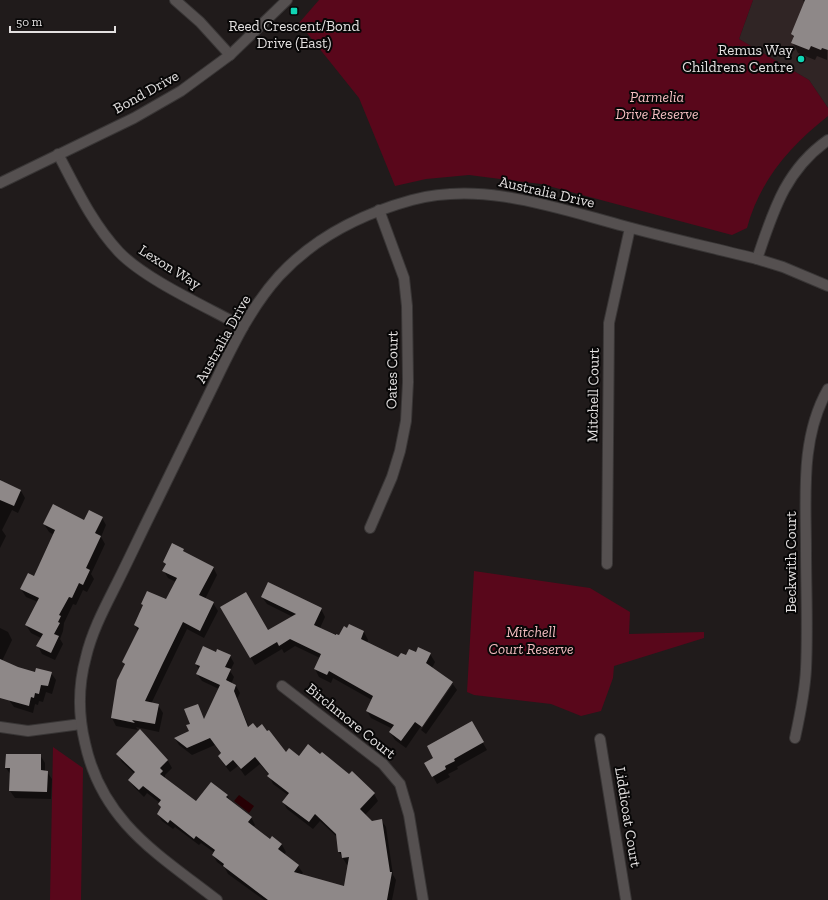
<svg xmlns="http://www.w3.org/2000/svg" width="828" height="900" font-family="'Zilla Slab',serif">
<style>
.built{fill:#302525}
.green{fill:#59071b}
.water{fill:#270004}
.shadow{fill:#0007}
.building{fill:#8e8888}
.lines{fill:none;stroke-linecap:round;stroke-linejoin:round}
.minor-casing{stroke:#393636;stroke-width:12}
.minor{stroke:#555050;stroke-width:10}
.poi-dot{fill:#10d5b4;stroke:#080707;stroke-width:1.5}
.labels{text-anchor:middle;stroke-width:4;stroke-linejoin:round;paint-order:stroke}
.poi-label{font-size:15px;fill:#e3e0e0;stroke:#080707}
.street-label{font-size:15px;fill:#e3e0e0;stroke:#080707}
.park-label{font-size:15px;font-style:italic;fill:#f3bdc0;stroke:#080707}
</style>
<rect width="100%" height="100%" fill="#201b1b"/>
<polygon class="built" points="753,0 828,0 828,108 809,80 739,39"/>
<g class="green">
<path d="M 319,0 L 753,0 L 739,39 L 809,80 L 828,108 L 828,116 C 790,146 760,180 747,228 L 732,235 L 541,184 L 469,175 L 426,179 L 395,186 L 359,98 L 299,23 Z"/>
<polygon points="474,571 590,588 630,612 629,634 704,632 704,638 614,666 613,678 601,711 581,716 551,704 474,695 467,692"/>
<polygon points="53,747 83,768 81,900 50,900"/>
</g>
<polygon class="water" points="239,795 254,806 249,813 234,801"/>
<g class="shadow">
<polygon points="803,0 828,0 827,60 817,56 815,60 798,53 793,43 794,39 792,34 805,4"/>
<polygon points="0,479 3,482 21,491 25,498 18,513 12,510 2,530 6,536 0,548"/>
<polygon points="102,518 106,525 101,537 105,544 91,574 94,579 87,592 83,590 76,605 73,604 64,623 63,631 60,639 63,644 55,660 42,654 38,646 41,638 31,633 26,625 38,602 26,597 21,589 35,577 54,535 49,532 44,524 85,521"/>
<polygon points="183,550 185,554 213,567 217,575 205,599 213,603 218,611 204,638 187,629 151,704 158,705 163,713 159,732 136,727 138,730 116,726 112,718 125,666 123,662 138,631 135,625 144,606 142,604 167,600 176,582 168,578 164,571 166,566 164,562"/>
<polygon points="262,597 321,609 325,617 320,628 340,636 350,625 364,632 368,640 367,643 399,659 416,654 430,654 435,662 432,668 452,683 457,690 426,734 421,730 453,684 450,684 406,748 395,740 390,732 393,729 371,718 367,711 372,700 333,678 331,683 319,677 315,669 320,658 295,646 284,653 282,649 255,665 222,607 268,632 293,617 267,604"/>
<polygon points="0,628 8,632 12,640 2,661 17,668 36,673 51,673 56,680 52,694 46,692 43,702 39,701 38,705 35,704 33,713 14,707 9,700 0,694"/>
<polygon points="216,653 230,656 234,663 230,671 234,677 231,684 236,686 240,693 237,699 249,727 286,753 349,775 374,794 378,801 365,815 372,822 381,820 386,827 393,875 396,880 392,900 264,900 228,874 225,868 217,862 213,855 215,853 201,843 199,845 175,827 173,829 162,821 158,814 162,809 159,804 160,803 147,793 144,797 134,787 129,780 135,774 122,762 118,754 140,731 168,761 172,768 165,775 165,779 196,803 227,795 231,802 251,817 255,825 253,827 270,840 272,837 282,845 286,852 284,855 298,866 303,873 301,875 345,887 349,865 347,865 339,852 337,837 320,821 313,829 287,809 283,802 288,795 273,784 269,775 260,764 245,776 238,766 230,772 223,763 219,756 221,754 215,745 192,755 179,745 175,738 190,732 191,724 201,713 205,720 219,689 202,681 197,674 199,670 196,664"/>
<polygon points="471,723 487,750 457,767 458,769 448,774 450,777 437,784 426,763 435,758"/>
<polygon points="40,755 45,763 45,771 47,772 52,779 51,799 15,798 10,791 11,775 6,768"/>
</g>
<g class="building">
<polygon points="805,0 828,0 828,50 822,48 821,50 811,46 809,50 791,43 794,36 791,34"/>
<polygon points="0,480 21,490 14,506 0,500"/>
<polygon points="53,504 84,520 89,510 103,517 95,533 101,536 86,568 90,570 83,585 79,583 72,598 69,597 59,615 61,616 58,622 60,623 54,634 59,636 51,653 36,646 43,634 25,625 39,598 20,589 28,573 34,576 55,530 43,524"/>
<polygon points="172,543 184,549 183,551 214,567 199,595 214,602 200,631 183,622 162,665 145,701 159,704 155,724 132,720 135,723 111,718 117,680 125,664 122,662 139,628 134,625 143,605 141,604 147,591 166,599 177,578 162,571 166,564 163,562"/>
<polygon points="268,582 322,608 314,625 336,635 336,634 339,635 344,626 347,628 349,624 364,631 361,639 398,657 401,653 406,655 409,649 416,652 418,647 431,653 426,663 453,682 422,727 415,722 401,741 389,732 394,725 366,711 373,696 329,671 327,675 314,669 321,654 290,639 279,646 277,642 250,658 220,607 246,592 268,630 296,614 261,597"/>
<polygon points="203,646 216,652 217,649 231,655 225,667 231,669 226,680 236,685 234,691 248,727 253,723 257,728 262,724 267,731 269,730 286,752 289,748 299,756 308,744 320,754 322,752 349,774 352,771 375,793 360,809 372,821 382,819 390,872 392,872 387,900 268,900 223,866 224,864 212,855 215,850 196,836 194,839 170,820 168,823 157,814 161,807 158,804 161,800 143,786 139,790 128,780 135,772 116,754 140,729 168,760 160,768 163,771 160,774 196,801 211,782 228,795 226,797 252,817 248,822 270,839 272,836 282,844 278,849 299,865 294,872 344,886 349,857 342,858 341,852 338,852 336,834 315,814 309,822 282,802 289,793 267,776 269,774 255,757 241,769 233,760 226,766 218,756 221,753 210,738 187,748 174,738 189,731 186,725 190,724 184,709 198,704 204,719 220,685 196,674 200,666 195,664"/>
<polygon points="0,659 18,667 35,672 36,668 52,672 48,686 41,685 39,694 35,693 34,698 31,697 29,706 0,698"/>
<polygon points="472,721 484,742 454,759 455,761 445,766 446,769 432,777 424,763 433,758 427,746"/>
<polygon points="6,754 41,754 41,770 48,771 47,792 9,791 10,768 5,768"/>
</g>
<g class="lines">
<defs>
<g id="minor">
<polyline points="175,0 200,22 230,55"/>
<path d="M 58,154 C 76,188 92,223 119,252 C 146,280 207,307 243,327"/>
<polyline points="0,183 134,118 181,91 230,55 287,0"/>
<path d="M 757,259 C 773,212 785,170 828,140"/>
<polyline points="370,528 392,477 400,451 406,421 408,382 407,306 404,278 379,210"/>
<polyline points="607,564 609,323 630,228"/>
<polyline points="282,686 383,764 400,784 409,815 423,900"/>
<polyline points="0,727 28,731 81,724"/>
<path d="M 795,738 C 800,715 805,692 806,669 C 808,630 806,589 806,550 C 806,496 800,438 828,389"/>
<polyline points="600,739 626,900"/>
<path d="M 217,900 C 158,854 102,822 85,743 C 78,714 78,686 86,657 C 92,631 105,607 117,583 C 130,557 142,531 155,505 C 175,464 195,423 215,382 C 233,345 251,307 279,276 C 315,237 361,214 412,200 C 483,181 556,208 624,226 C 668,238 713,248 757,259 L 783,267 L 828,286"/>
</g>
</defs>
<use href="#minor" class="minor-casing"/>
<use href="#minor" class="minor"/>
</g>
<g class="poi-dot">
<rect x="290" y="7" width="8" height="8" rx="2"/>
<circle cx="801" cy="59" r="4"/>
</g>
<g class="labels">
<g class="poi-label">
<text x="294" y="31">Reed Crescent/Bond<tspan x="294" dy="17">Drive (East)</tspan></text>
<text x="793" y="55" text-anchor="end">Remus Way<tspan x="793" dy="17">Childrens Centre</tspan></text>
</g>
<g class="street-label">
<text transform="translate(146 92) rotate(-29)" y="5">Bond Drive</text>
<text transform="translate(547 192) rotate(13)" y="5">Australia Drive</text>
<text transform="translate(170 267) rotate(32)" y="5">Lexon Way</text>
<text transform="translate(223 339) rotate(-61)" y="5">Australia Drive</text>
<text transform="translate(392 370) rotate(-89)" y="5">Oates Court</text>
<text transform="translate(593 395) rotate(-89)" y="5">Mitchell Court</text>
<text transform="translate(791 562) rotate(-90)" y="5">Beckwith Court</text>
<text transform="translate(351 721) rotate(39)" y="5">Birchmore Court</text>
<text transform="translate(628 817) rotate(81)" y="5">Liddicoat Court</text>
</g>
<g class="park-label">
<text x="657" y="102">Parmelia<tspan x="657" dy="17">Drive Reserve</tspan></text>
<text x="531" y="637">Mitchell<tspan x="531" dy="17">Court Reserve</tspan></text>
</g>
</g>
<path d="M10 26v6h105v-6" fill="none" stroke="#e3e0e0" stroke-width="2"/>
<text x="16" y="26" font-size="12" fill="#e3e0e0" stroke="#080707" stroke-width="3" paint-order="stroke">50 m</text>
</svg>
